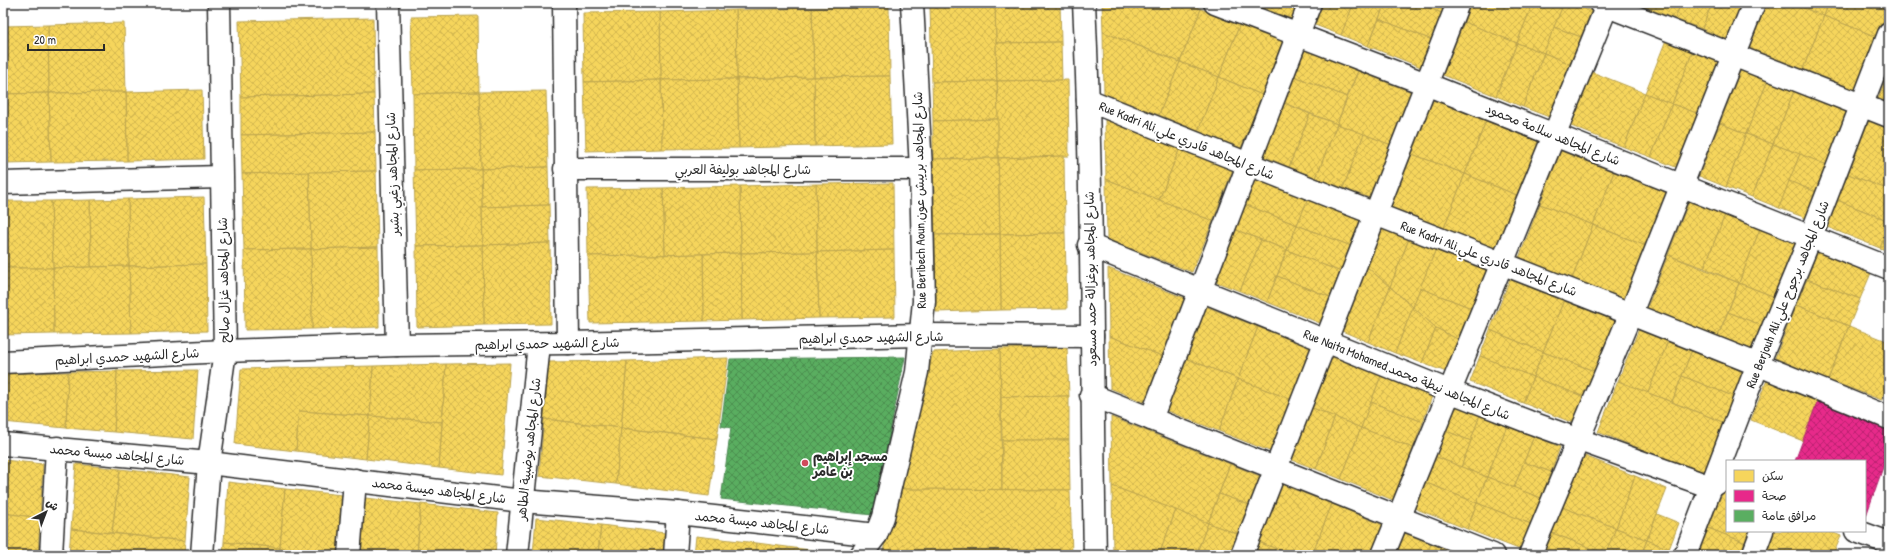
<svg xmlns="http://www.w3.org/2000/svg" width="1892" height="558" font-family="'Patrick Hand','Playpen Sans Arabic',sans-serif">
<style>
.homes{fill:url(#homes-cross-hatch);stroke:#b9a24d}
.health{fill:url(#health-cross-hatch);stroke:#af2a6e}
.public{fill:url(#public-cross-hatch);stroke:#4c8751}
.lines{fill:none;stroke-linecap:round;stroke-linejoin:round}
.street-casing{stroke:#2b2b2b;stroke-width:25}
.secondary-casing{stroke:#2b2b2b;stroke-width:25}
.street{stroke:#fff;stroke-width:22}
.secondary{stroke:#fff;stroke-width:22}
.poi-dot{fill:#d1495b;stroke:#fff;stroke-width:1.5}
.labels{text-anchor:middle;stroke-width:4;stroke-linejoin:round;paint-order:stroke}
.street-label{font-size:13px;fill:#2b2b2b;stroke:#fff}
.poi-label{font-size:13px;font-weight:bold;fill:#2b2b2b;stroke:#fff;text-anchor:start}
</style>
<defs>
<pattern id="homes-cross-hatch" width="8" height="8" patternUnits="userSpaceOnUse"><rect width="8" height="8" fill="#f6d55c"/><path d="M0 0l8 8M0 8l8-8" fill="none" stroke="#d3b750"/></pattern>
<pattern id="health-cross-hatch" width="8" height="8" patternUnits="userSpaceOnUse"><rect width="8" height="8" fill="#e7298a"/><path d="M0 0l8 8M0 8l8-8" fill="none" stroke="#bb2371"/></pattern>
<pattern id="public-cross-hatch" width="8" height="8" patternUnits="userSpaceOnUse"><rect width="8" height="8" fill="#5aae61"/><path d="M0 0l8 8M0 8l8-8" fill="none" stroke="#4b8e50"/></pattern>
</defs>
<rect width="100%" height="100%" fill="#fff"/>
<filter id="ink" filterUnits="userSpaceOnUse"><feTurbulence type="fractalNoise" baseFrequency=".025" numOctaves="2"/><feDisplacementMap in="SourceGraphic" scale="8" xChannelSelector="R" yChannelSelector="G"/><feConvolveMatrix kernelMatrix="1 2 1 2 8 2 1 2 1" color-interpolation-filters="sRGB"/></filter>
<g filter="url(#ink)">
<g class="homes">
<polygon points="1060,3 1061,42 996,43 995,5"/>
<polygon points="1102,3 1186,3 1201,9 1180,62 1103,32"/>
<polygon points="1250,3 1268,3 1265,9"/>
<polygon points="1268,3 1299,3 1292,19 1265,9"/>
<polygon points="1323,3 1354,3 1341,35 1315,25"/>
<polygon points="1354,3 1385,3 1368,46 1341,35"/>
<polygon points="1385,3 1416,3 1442,13 1432,40 1379,19"/>
<polygon points="1416,3 1446,3 1442,13"/>
<polygon points="1471,3 1533,3 1517,43 1464,22"/>
<polygon points="1533,3 1564,3 1544,53 1517,43"/>
<polygon points="1564,3 1572,3 1591,11 1581,37 1554,27"/>
<polygon points="1635,3 1681,3 1675,19"/>
<polygon points="1681,3 1712,3 1702,29 1675,19"/>
<polygon points="1712,3 1743,3 1728,40 1702,29"/>
<polygon points="1767,3 1791,3 1824,16 1803,69 1749,48"/>
<polygon points="1791,3 1829,3 1824,16"/>
<polygon points="1829,3 1870,3 1888,10 1877,37 1824,16"/>
<polygon points="1870,3 1889,3 1889,7 1888,10"/>
<polygon points="995,5 997,81 932,82 930,6"/>
<polygon points="889,7 890,76 814,77 812,8"/>
<polygon points="812,8 814,77 737,79 736,10"/>
<polygon points="1201,9 1240,24 1219,77 1180,62"/>
<polygon points="736,10 737,79 661,80 660,12"/>
<polygon points="660,12 661,80 584,82 583,13"/>
<polygon points="478,16 479,92 413,94 411,17"/>
<polygon points="1824,16 1877,37 1856,90 1803,69"/>
<polygon points="373,18 374,94 241,97 239,21"/>
<polygon points="1379,19 1432,40 1421,67 1368,46"/>
<polygon points="1464,22 1517,43 1496,96 1443,75"/>
<polygon points="124,23 126,92 49,93 48,25"/>
<polygon points="1240,24 1284,41 1262,95 1219,77"/>
<polygon points="48,25 49,93 3,94 3,26"/>
<polygon points="1554,27 1581,37 1570,64 1544,53"/>
<polygon points="1103,32 1180,62 1159,115 1104,94"/>
<polygon points="1666,40 1693,51 1672,104 1645,93"/>
<polygon points="1061,42 1062,80 997,81 996,43"/>
<polygon points="1517,43 1544,53 1523,107 1496,96"/>
<polygon points="1305,50 1358,71 1347,97 1294,76"/>
<polygon points="1693,51 1720,61 1699,114 1672,104"/>
<polygon points="1544,53 1570,64 1549,117 1523,107"/>
<polygon points="1180,62 1219,77 1198,131 1159,115"/>
<polygon points="1741,69 1768,80 1746,134 1720,123"/>
<polygon points="1889,70 1889,103 1878,99"/>
<polygon points="1358,71 1411,92 1391,145 1337,124"/>
<polygon points="1592,72 1645,93 1624,147 1571,126"/>
<polygon points="890,76 892,144 815,146 814,77"/>
<polygon points="1294,76 1347,97 1337,124 1284,103"/>
<polygon points="814,77 815,146 739,148 737,79"/>
<polygon points="1219,77 1262,95 1241,148 1198,131"/>
<polygon points="737,79 739,148 662,149 661,80"/>
<polygon points="661,80 662,149 586,151 584,82"/>
<polygon points="1068,80 1069,156 998,158 997,81"/>
<polygon points="1768,80 1794,91 1773,144 1746,134"/>
<polygon points="997,81 998,119 933,121 932,82"/>
<polygon points="202,90 204,159 127,161 126,92"/>
<polygon points="546,91 548,167 481,169 479,92"/>
<polygon points="1794,91 1848,112 1827,165 1773,144"/>
<polygon points="126,92 127,161 51,162 49,93"/>
<polygon points="479,92 481,169 414,170 413,94"/>
<polygon points="49,93 51,162 3,163 3,94"/>
<polygon points="1645,93 1672,104 1651,157 1624,147"/>
<polygon points="374,94 375,132 241,135 241,97"/>
<polygon points="1433,100 1486,121 1465,174 1412,154"/>
<polygon points="1284,103 1310,114 1289,167 1263,156"/>
<polygon points="1672,104 1699,114 1678,168 1651,157"/>
<polygon points="1310,114 1337,124 1316,178 1289,167"/>
<polygon points="998,119 998,158 933,159 933,121"/>
<polygon points="1105,119 1180,148 1159,200 1106,179"/>
<polygon points="1869,120 1889,128 1889,190 1848,174"/>
<polygon points="1486,121 1540,142 1519,196 1465,174"/>
<polygon points="1720,123 1746,134 1726,187 1699,176"/>
<polygon points="1337,124 1364,134 1343,188 1316,178"/>
<polygon points="375,132 376,171 242,174 241,135"/>
<polygon points="1364,134 1391,145 1370,198 1343,188"/>
<polygon points="1746,134 1773,144 1752,197 1726,187"/>
<polygon points="1773,144 1800,154 1779,208 1752,197"/>
<polygon points="1180,148 1233,169 1213,221 1159,200"/>
<polygon points="1561,151 1614,172 1593,225 1540,204"/>
<polygon points="1412,154 1465,174 1444,228 1391,207"/>
<polygon points="1800,154 1827,165 1816,192 1789,181"/>
<polygon points="1064,156 1065,233 1000,234 998,158"/>
<polygon points="998,158 1000,234 935,235 933,159"/>
<polygon points="548,167 549,205 482,207 481,169"/>
<polygon points="481,169 483,245 416,246 414,170"/>
<polygon points="376,171 378,247 311,249 309,172"/>
<polygon points="309,172 311,249 244,250 242,174"/>
<polygon points="1614,172 1668,193 1646,246 1593,225"/>
<polygon points="1465,174 1519,196 1497,249 1444,228"/>
<polygon points="1848,174 1889,190 1889,221 1837,200"/>
<polygon points="1254,178 1308,199 1297,225 1244,204"/>
<polygon points="1106,179 1213,221 1192,272 1107,239"/>
<polygon points="1789,181 1816,192 1806,218 1779,208"/>
<polygon points="893,183 894,250 817,252 816,184"/>
<polygon points="816,184 817,252 741,253 740,186"/>
<polygon points="740,186 741,253 665,255 663,188"/>
<polygon points="663,188 665,255 588,256 587,189"/>
<polygon points="204,197 206,264 129,266 128,199"/>
<polygon points="128,199 129,266 91,267 90,200"/>
<polygon points="1308,199 1361,220 1351,246 1297,225"/>
<polygon points="90,200 91,267 53,268 51,201"/>
<polygon points="1837,200 1889,221 1889,226 1880,248 1827,227"/>
<polygon points="3,201 51,201 53,268 3,268"/>
<polygon points="1689,201 1725,215 1704,268 1668,255"/>
<polygon points="1244,204 1297,225 1287,250 1234,229"/>
<polygon points="1540,204 1593,225 1572,279 1519,258"/>
<polygon points="549,205 550,243 483,245 482,207"/>
<polygon points="1725,215 1760,229 1739,283 1704,268"/>
<polygon points="1297,225 1351,246 1341,272 1287,250"/>
<polygon points="1593,225 1646,246 1626,300 1572,279"/>
<polygon points="1889,226 1889,251 1880,248"/>
<polygon points="1382,228 1409,239 1390,287 1367,267"/>
<polygon points="1234,229 1261,240 1240,291 1214,281"/>
<polygon points="1760,229 1796,243 1775,297 1739,283"/>
<polygon points="1065,233 1067,309 1001,310 1000,234"/>
<polygon points="1000,234 1001,310 936,312 935,235"/>
<polygon points="1409,239 1436,249 1413,307 1390,287"/>
<polygon points="1261,240 1287,250 1267,302 1240,291"/>
<polygon points="550,243 551,324 484,325 483,245"/>
<polygon points="483,245 484,325 417,327 416,246"/>
<polygon points="378,247 379,327 312,329 311,249"/>
<polygon points="311,249 312,329 245,330 244,250"/>
<polygon points="1436,249 1489,270 1474,309 1420,288"/>
<polygon points="894,250 895,317 819,318 817,252"/>
<polygon points="1287,250 1341,272 1330,297 1277,276"/>
<polygon points="817,252 819,318 742,320 741,253"/>
<polygon points="1817,252 1871,273 1860,299 1807,279"/>
<polygon points="741,253 742,320 704,321 703,254"/>
<polygon points="703,254 704,321 590,323 588,256"/>
<polygon points="1668,255 1739,283 1718,336 1647,308"/>
<polygon points="206,264 207,331 131,333 129,266"/>
<polygon points="129,266 131,333 54,334 53,268"/>
<polygon points="1367,267 1390,287 1368,342 1342,331"/>
<polygon points="3,268 53,268 54,334 3,335"/>
<polygon points="1108,268 1187,299 1165,357 1109,336"/>
<polygon points="1277,276 1330,297 1320,323 1267,302"/>
<polygon points="1510,279 1564,300 1543,352 1490,330"/>
<polygon points="1807,279 1860,299 1849,326 1796,305"/>
<polygon points="1739,283 1775,297 1763,326 1728,312"/>
<polygon points="1390,287 1413,307 1395,353 1368,342"/>
<polygon points="1420,288 1474,309 1461,341 1436,328 1413,307"/>
<polygon points="1564,300 1617,321 1597,372 1543,352"/>
<polygon points="1796,305 1849,326 1828,380 1775,358"/>
<polygon points="1205,306 1258,327 1238,379 1185,358"/>
<polygon points="1413,307 1436,328 1422,363 1395,353"/>
<polygon points="1728,312 1763,326 1754,350 1718,336"/>
<polygon points="1849,326 1889,342 1889,382 1882,400 1828,380"/>
<polygon points="1258,327 1311,348 1292,400 1238,379"/>
<polygon points="1436,328 1461,341 1449,373 1422,363"/>
<polygon points="1639,329 1668,341 1648,393 1618,381"/>
<polygon points="1490,330 1543,352 1533,377 1480,356"/>
<polygon points="1109,336 1165,357 1147,403 1110,388"/>
<polygon points="1668,341 1692,350 1672,402 1648,393"/>
<polygon points="1067,347 1069,396 1001,397 1000,349"/>
<polygon points="1000,349 1002,490 899,489 933,352"/>
<polygon points="1692,350 1746,371 1735,397 1682,376"/>
<polygon points="1543,352 1597,372 1587,398 1533,377"/>
<polygon points="1329,355 1381,376 1361,428 1310,407"/>
<polygon points="1480,356 1533,377 1523,403 1470,382"/>
<polygon points="728,358 717,439 621,428 627,361"/>
<polygon points="1185,358 1238,379 1219,431 1165,410"/>
<polygon points="627,361 621,428 544,419 548,362"/>
<polygon points="510,363 501,475 439,468 446,364"/>
<polygon points="446,364 442,422 370,416 373,366"/>
<polygon points="373,366 370,416 299,411 296,451 235,444 241,369"/>
<polygon points="198,370 193,439 114,432 117,371"/>
<polygon points="117,371 114,432 66,428 68,372"/>
<polygon points="68,372 66,428 3,422 3,374"/>
<polygon points="1381,376 1432,396 1423,422 1371,402"/>
<polygon points="1682,376 1735,397 1725,423 1672,402"/>
<polygon points="1533,377 1587,398 1576,424 1523,403"/>
<polygon points="1238,379 1292,400 1272,452 1219,431"/>
<polygon points="1767,380 1818,400 1803,441 1751,420"/>
<polygon points="1618,381 1725,423 1705,474 1598,432"/>
<polygon points="1069,396 1069,440 1002,440 1001,397"/>
<polygon points="1371,402 1423,422 1413,448 1361,428"/>
<polygon points="1454,404 1480,415 1471,441 1444,430"/>
<polygon points="1310,407 1335,417 1316,469 1290,459"/>
<polygon points="299,411 370,416 366,459 296,451"/>
<polygon points="1480,415 1507,426 1487,477 1461,467"/>
<polygon points="370,416 442,422 439,468 366,459"/>
<polygon points="1111,417 1230,464 1208,523 1112,486"/>
<polygon points="1335,417 1361,428 1341,479 1316,469"/>
<polygon points="544,419 621,428 616,484 539,476"/>
<polygon points="1507,426 1534,436 1514,488 1487,477"/>
<polygon points="621,428 717,439 709,496 616,484"/>
<polygon points="1361,428 1413,448 1393,500 1341,479"/>
<polygon points="1444,430 1471,441 1461,467 1434,456"/>
<polygon points="1534,436 1560,447 1551,472 1524,462"/>
<polygon points="1002,440 1069,440 1070,490 1002,490"/>
<polygon points="1582,455 1635,476 1616,528 1562,507"/>
<polygon points="1434,456 1487,477 1477,503 1424,482"/>
<polygon points="3,460 43,464 40,518 3,513"/>
<polygon points="1524,462 1551,472 1541,498 1514,488"/>
<polygon points="76,464 120,469 112,533 71,529"/>
<polygon points="1230,464 1262,477 1252,506 1219,494"/>
<polygon points="120,469 190,477 185,541 112,533"/>
<polygon points="1635,476 1667,489 1647,540 1616,528"/>
<polygon points="1487,477 1541,498 1531,524 1477,503"/>
<polygon points="228,482 285,489 280,548 224,542"/>
<polygon points="1424,482 1477,503 1467,529 1414,508"/>
<polygon points="1280,484 1332,504 1312,555 1293,555 1258,542"/>
<polygon points="1112,486 1176,510 1159,555 1113,555"/>
<polygon points="285,489 342,495 337,555 280,548"/>
<polygon points="899,489 1070,490 1072,555 883,551"/>
<polygon points="1724,489 1727,491 1727,531 1756,531 1751,545 1708,528"/>
<polygon points="1219,494 1252,506 1240,535 1208,523"/>
<polygon points="365,498 421,504 417,555 361,555"/>
<polygon points="1477,503 1531,524 1521,550 1467,529"/>
<polygon points="421,504 498,513 495,555 417,555"/>
<polygon points="1332,504 1383,525 1372,555 1312,555"/>
<polygon points="1562,507 1616,528 1606,554 1552,533"/>
<polygon points="1176,510 1208,523 1196,555 1159,555"/>
<polygon points="3,513 40,518 38,555 3,555"/>
<polygon points="1657,514 1679,523 1669,549 1647,540"/>
<polygon points="536,518 601,525 598,555 533,555"/>
<polygon points="1208,523 1240,535 1233,555 1196,555"/>
<polygon points="601,525 665,533 664,555 598,555"/>
<polygon points="1616,528 1647,540 1641,555 1605,555"/>
<polygon points="1708,528 1751,545 1747,555 1698,555"/>
<polygon points="71,529 185,541 184,555 69,555"/>
<polygon points="1769,531 1829,531 1841,536 1833,555 1775,555 1761,549"/>
<polygon points="1405,533 1431,544 1427,555 1396,555"/>
<polygon points="1552,533 1606,554 1605,555 1544,555"/>
<polygon points="696,536 757,543 756,555 694,555"/>
<polygon points="1647,540 1669,549 1667,555 1641,555"/>
<polygon points="224,542 280,548 280,555 223,555"/>
<polygon points="1258,542 1293,555 1253,555"/>
<polygon points="757,543 817,551 817,555 756,555"/>
<polygon points="1431,544 1458,554 1458,555 1427,555"/>
<polygon points="280,548 336,555 280,555"/>
</g>
<polygon class="health" points="1818,400 1889,428 1889,450 1866,516 1865,461 1795,461"/>
<polygon class="public" points="905,357 873,515 721,499 731,428 721,426 730,359"/>
<g class="lines">
<defs>
<g id="street">
<polyline points="388,3 397,345"/>
<polyline points="564,3 568,343"/>
<path d="M 1084,3 C 1093,187 1091,371 1095,555"/>
<polyline points="1215,3 1426,84 1889,268"/>
<polyline points="1600,3 1889,116"/>
<path d="M 1088,100 C 1354,208 1624,308 1889,418"/>
<polyline points="565,169 921,169"/>
<polyline points="3,183 221,177"/>
<polyline points="1089,245 1449,391 1529,422 1711,487 1723,479 1727,481"/>
<polyline points="3,362 225,351 397,345 568,343 920,335 1092,336"/>
<polyline points="1091,395 1493,555"/>
<polyline points="1151,419 1310,3"/>
<polyline points="3,444 209,463 522,501 678,513 876,535"/>
<polyline points="1856,531 1889,543"/>
<polyline points="51,555 57,448"/>
<polyline points="349,555 355,480"/>
<polyline points="517,555 539,344"/>
<polyline points="675,555 678,513"/>
<polyline points="1242,555 1458,3"/>
<polyline points="1383,555 1608,3"/>
<polyline points="1530,555 1631,313 1754,3"/>
<polyline points="1685,555 1758,364 1811,236 1889,34"/>
<polyline points="1753,555 1762,531"/>
</g>
<g id="secondary">
<polyline points="202,555 209,463 225,351 219,3"/>
<polyline points="861,555 876,535 883,517 917,372 924,301 921,169 912,3"/>
</g>
</defs>
<use href="#street" class="street-casing"/>
<use href="#secondary" class="secondary-casing"/>
<use href="#street" class="street"/>
<use href="#secondary" class="secondary"/>
</g>
</g>
<circle class="poi-dot" cx="805" cy="463" r="4"/>
<g class="labels">
<g class="street-label">
<text transform="translate(1553 134) rotate(22)" y="5">شارع المجاهد سلامة محمود</text>
<text transform="translate(1187 140) rotate(22)" y="5">Rue Kadri Ali,شارع المجاهد قادري علي</text>
<text x="743" y="174">شارع المجاهد بوليفة العربي</text>
<text transform="translate(392 174) rotate(-92)" y="5">شارع المجاهد زغبي بشير</text>
<text transform="translate(919 200) rotate(-91)" y="5">Rue Beribech Aoun,شارع المجاهد بريبش عون</text>
<text transform="translate(1489 258) rotate(21)" y="5">Rue Kadri Ali,شارع المجاهد قادري علي</text>
<text transform="translate(1090 279) rotate(-91)" y="5">شارع المجاهد بوغزالة حمد مسعود</text>
<text transform="translate(223 280) rotate(-91)" y="5">شارع المجاهد غزال صالح</text>
<text transform="translate(1787 294) rotate(-68)" y="5">Rue Berjouh Ali,شارع المجاهد برجوح علي</text>
<text transform="translate(871 337) rotate(-1)" y="5">شارع الشهيد حمدي ابراهيم</text>
<text transform="translate(547 343) rotate(-1)" y="5">شارع الشهيد حمدي ابراهيم</text>
<text transform="translate(127 356) rotate(-3)" y="5">شارع الشهيد حمدي ابراهيم</text>
<text transform="translate(1407 374) rotate(22)" y="5">Rue Naita Mohamed,شارع المجاهد نيطة محمد</text>
<text transform="translate(528 449) rotate(-84)" y="5">شارع المجاهد بوضبية الطاهر</text>
<text transform="translate(117 454) rotate(5)" y="5">شارع المجاهد ميسة محمد</text>
<text transform="translate(439 490) rotate(7)" y="5">شارع المجاهد ميسة محمد</text>
<text transform="translate(762 522) rotate(6)" y="5">شارع المجاهد ميسة محمد</text>
</g>
<g class="poi-label">
<text x="813" y="461">مسجد إبراهيم<tspan x="813" dy="15">بن عامر</tspan></text>
</g>
</g>
<rect width="1892" height="558" fill="none" stroke="#fff" stroke-width="16"/>
<rect x="8" y="8" width="1876" height="542" fill="none" stroke="#2b2b2b" stroke-width="1.5" filter="url(#ink)"/>
<rect x="1726" y="460" width="140" height="72" fill="#ffffff" stroke="#aaaaaa"/>
<rect x="1734" y="470" width="20" height="12" fill="#f6d55c" stroke="#aaaaaa"/>
<text x="1762" y="480" font-size="12" fill="#2b2b2b">سكن</text>
<rect x="1734" y="490" width="20" height="12" fill="#e7298a" stroke="#aaaaaa"/>
<text x="1762" y="500" font-size="12" fill="#2b2b2b">صحة</text>
<rect x="1734" y="510" width="20" height="12" fill="#5aae61" stroke="#aaaaaa"/>
<text x="1762" y="520" font-size="12" fill="#2b2b2b">مرافق عامة</text>
<g transform="translate(46 512) rotate(42)" stroke="#ffffff" stroke-width="3" paint-order="stroke">
<path d="M0-3L7 15L0 10L-7 15Z" fill="#2b2b2b"/>
<text y="-6" font-size="11" font-weight="bold" text-anchor="middle" fill="#2b2b2b">ش</text>
</g>
<path d="M28 44v6h76v-6" fill="none" stroke="#2b2b2b" stroke-width="2"/>
<text x="34" y="44" font-size="12" fill="#2b2b2b" stroke="#ffffff" stroke-width="3" paint-order="stroke">20 m</text>
</svg>
